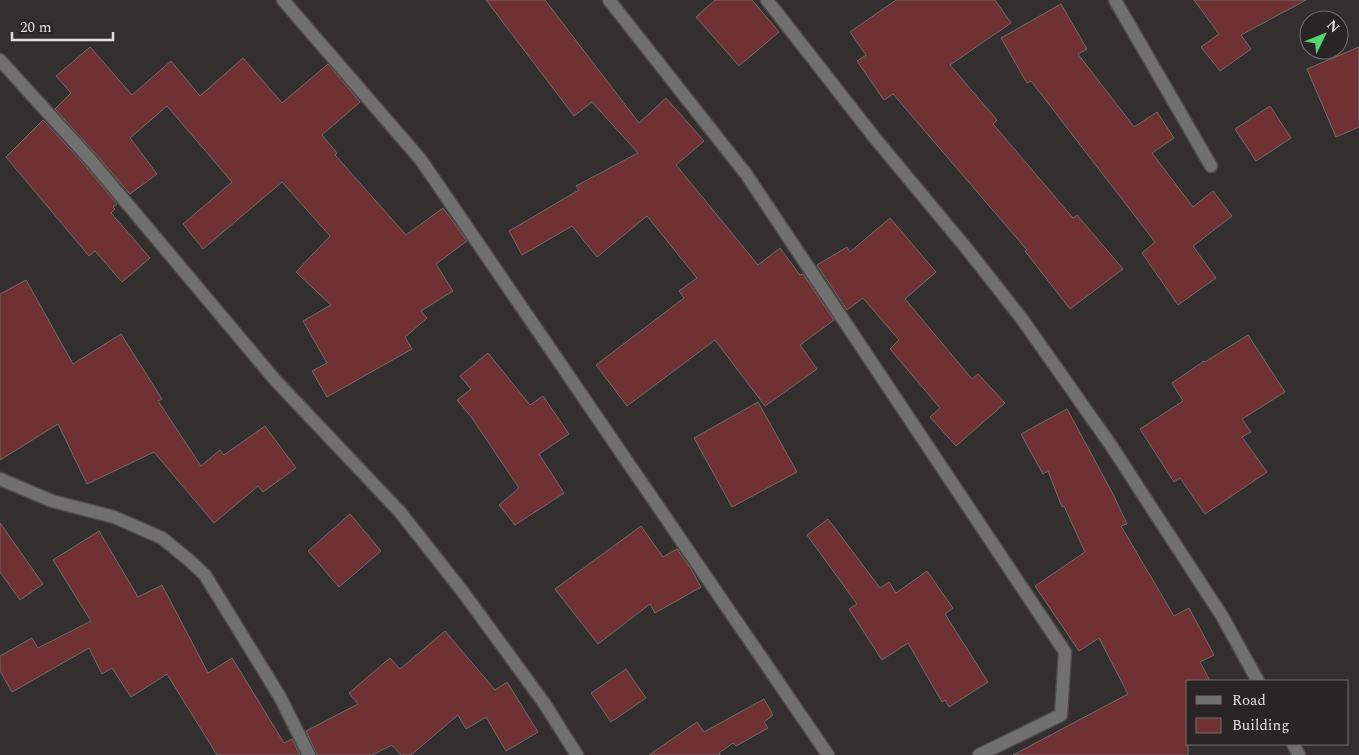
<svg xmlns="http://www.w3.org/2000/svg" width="1359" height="755" font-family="Spectral,serif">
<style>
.building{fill:#6f3133;stroke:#706b6a}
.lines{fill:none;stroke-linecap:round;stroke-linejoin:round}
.minor-casing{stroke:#504b4b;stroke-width:15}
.minor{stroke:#6f706f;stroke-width:12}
</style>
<rect width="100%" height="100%" fill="#342f2f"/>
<g class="building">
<polygon points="486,0 545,0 639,123 666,98 704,141 676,165 758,265 780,248 800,275 803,274 834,320 800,345 817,369 765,406 715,340 627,406 596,365 684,298 679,291 697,278 647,216 597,257 572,226 522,255 509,231 579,190 576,186 638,153 592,102 574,116"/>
<polygon points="715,0 752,0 779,32 739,66 696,17"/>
<polygon points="896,0 995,0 1011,23 950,65 997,120 993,124 1073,218 1077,215 1123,269 1070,309 1025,251 1027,250 893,94 884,100 857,61 866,55 850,32"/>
<polygon points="1194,0 1306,0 1241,35 1251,49 1220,71 1201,47 1219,34"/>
<polygon points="1061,4 1087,49 1078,54 1134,127 1157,112 1174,138 1152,153 1193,207 1213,191 1232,216 1193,246 1216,278 1178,305 1142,253 1155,242 1031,81 1027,83 1001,38"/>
<polygon points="90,47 132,95 171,61 200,96 243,58 282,103 328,64 360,102 322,135 337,153 335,155 406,235 443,208 467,241 436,264 453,291 421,311 427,318 405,337 412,349 327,397 312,371 327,363 303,321 331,305 296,272 330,236 282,182 203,249 183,224 232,182 167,106 130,138 157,174 130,194 94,152 55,109 71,93 56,76"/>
<polygon points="1359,47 1359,127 1336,137 1307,69"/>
<polygon points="1270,106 1291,138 1256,161 1235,129"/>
<polygon points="43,120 82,162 117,204 113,207 115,209 111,213 150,258 122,282 95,251 89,256 6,157"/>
<polygon points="890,218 936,272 905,299 972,379 978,374 1005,403 956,446 930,417 940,408 890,349 899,340 863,298 847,310 817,265 847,247 850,252"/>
<polygon points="26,280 73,364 121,334 162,399 158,401 201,466 220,450 224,455 265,426 296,468 263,492 258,486 214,523 154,452 87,484 58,424 0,460 0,294"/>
<polygon points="1248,335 1285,392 1242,419 1251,432 1242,437 1267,472 1205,514 1180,478 1174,482 1140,429 1183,401 1172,383 1204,361 1205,362"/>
<polygon points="488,353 530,405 543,396 569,434 539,454 564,493 515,525 499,505 519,488 472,418 457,400 471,389 460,376"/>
<polygon points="758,402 797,472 732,507 694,438"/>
<polygon points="1067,409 1113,494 1127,524 1121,526 1174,616 1189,608 1214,655 1200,662 1210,681 1188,681 1188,755 1013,755 1128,694 1099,638 1079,651 1035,586 1085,552 1064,506 1062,507 1048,471 1043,474 1021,434"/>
<polygon points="350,514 381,551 339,587 308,551"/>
<polygon points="828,519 880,588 889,582 896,593 927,571 953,608 945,614 988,682 949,707 945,700 942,702 908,643 882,660 849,609 857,604 807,535"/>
<polygon points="0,523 43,584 20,600 0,572"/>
<polygon points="641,526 663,557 677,549 691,569 701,587 655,613 650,604 598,644 555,589"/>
<polygon points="99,531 138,597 162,585 208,673 232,658 284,743 292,739 300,755 217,755 167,674 131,697 112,668 102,674 89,648 12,692 0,671 0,656 32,638 38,648 91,621 53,560"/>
<polygon points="445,631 495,690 507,682 538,732 506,751 486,717 466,729 458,715 411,755 401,755 392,745 372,755 317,755 306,731 358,704 349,693 390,658 400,669"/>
<polygon points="626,669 646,698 611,722 591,693"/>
<polygon points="764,699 773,715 764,722 768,728 736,746 733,743 719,753 720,755 649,755 697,722 704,732"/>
</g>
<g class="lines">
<defs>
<g id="minor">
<polyline points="283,0 421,160 828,755"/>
<polyline points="609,0 746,174 1065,652 1061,715 979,755"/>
<polyline points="767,0 874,137 967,249 1022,319 1110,444 1222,616 1258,681"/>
<polyline points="1115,0 1211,166"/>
<polyline points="0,60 88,157 276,381 400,512 463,592 544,703 577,755"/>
<polyline points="0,479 52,501 114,517 162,538 190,561 205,575 280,697 309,755"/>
<polyline points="1293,744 1299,755"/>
</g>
</defs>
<use href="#minor" class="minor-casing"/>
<use href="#minor" class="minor"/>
</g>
<rect x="1186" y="680" width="162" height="65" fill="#2a2525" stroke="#736f6f"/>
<rect x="1196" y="696" width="25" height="8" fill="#6f706f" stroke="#736f6f"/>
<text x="1232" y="705" font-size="15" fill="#e1dede">Road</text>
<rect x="1196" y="718" width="25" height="15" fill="#6f3133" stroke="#736f6f"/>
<text x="1232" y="730" font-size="15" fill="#e1dede">Building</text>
<g transform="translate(1324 35) rotate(47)"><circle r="24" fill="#2a2525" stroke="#736f6f"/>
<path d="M0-4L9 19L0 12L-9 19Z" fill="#55d671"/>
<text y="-8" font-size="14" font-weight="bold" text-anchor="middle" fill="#e1dede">N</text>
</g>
<path d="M12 32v8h101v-8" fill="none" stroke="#e1dede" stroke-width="2.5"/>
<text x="20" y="32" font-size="15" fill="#e1dede" stroke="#2a2525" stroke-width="4" paint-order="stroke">20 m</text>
</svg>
